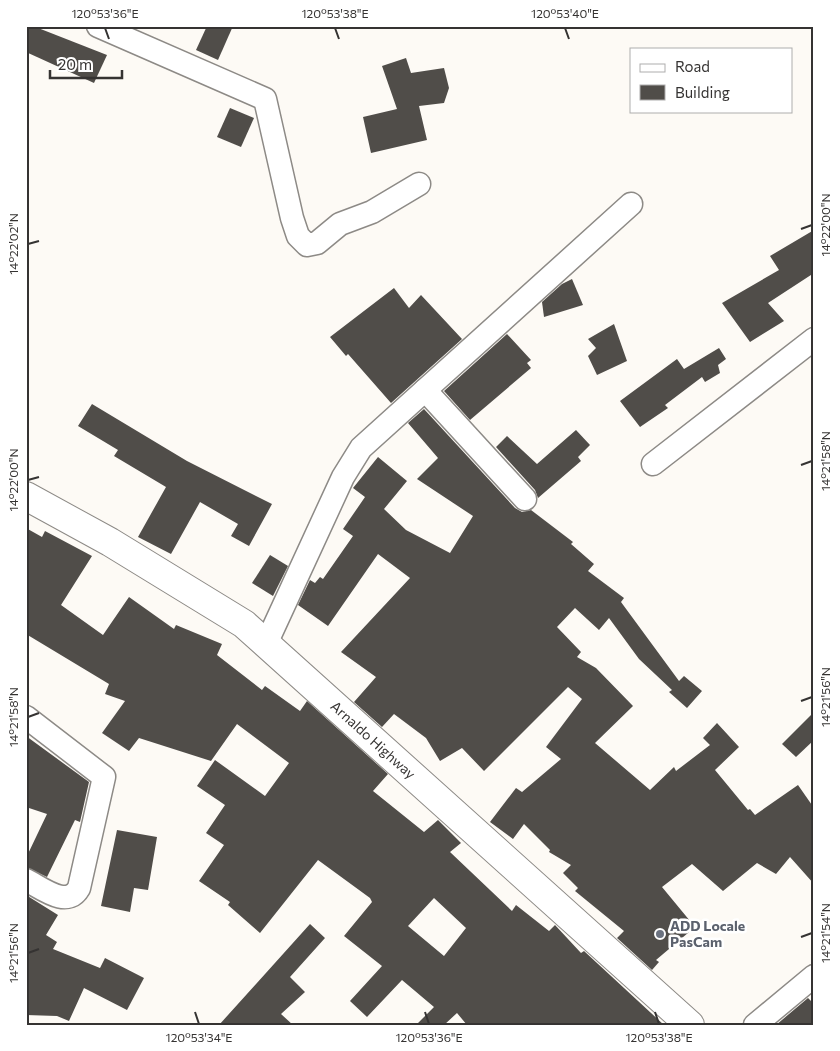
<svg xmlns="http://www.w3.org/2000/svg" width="840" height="1051" font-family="Commissioner,sans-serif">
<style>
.building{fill:#504d49;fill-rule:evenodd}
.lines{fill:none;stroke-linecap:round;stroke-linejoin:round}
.minor-casing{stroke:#8d8a86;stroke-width:25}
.secondary-casing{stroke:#8d8a86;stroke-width:30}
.minor{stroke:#fff;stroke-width:22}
.secondary{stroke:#fff;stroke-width:28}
.ticks{fill:none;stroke:#353332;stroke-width:2}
.worship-dot{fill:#6b7280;stroke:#fff;stroke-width:2}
.labels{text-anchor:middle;stroke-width:5;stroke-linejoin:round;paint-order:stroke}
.street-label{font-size:14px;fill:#353332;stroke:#fff}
.worship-label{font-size:14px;font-weight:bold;fill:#5b616d;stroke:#fff;text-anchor:start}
.neatline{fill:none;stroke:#353332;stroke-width:2}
.ticks-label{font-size:12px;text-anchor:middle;fill:#353332}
</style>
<rect width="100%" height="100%" fill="#fdfaf5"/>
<g class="building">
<polygon points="26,26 33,26 107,55 94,83 26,52"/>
<polygon points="207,26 233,26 218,60 196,50"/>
<polygon points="406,58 411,73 444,68 449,88 444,103 419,106 427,140 371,153 363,117 397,109 382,66"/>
<polygon points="230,108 254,118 241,147 217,137"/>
<polygon points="814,230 814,273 768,303 784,321 750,342 722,303 779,270 770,256"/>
<polygon points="572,279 583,305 544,317 542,302 562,284"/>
<polygon points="394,288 409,308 421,295 462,339 391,403 348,354 346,356 330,337"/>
<polygon points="614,324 627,361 597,375 588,356 596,348 588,339"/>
<polygon points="507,334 531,360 527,363 531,368 470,420 444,391"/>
<polygon points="719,348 726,359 718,365 720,373 705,382 702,377 665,405 668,408 640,427 620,401 677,359 684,369"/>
<polygon points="92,404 187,461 272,504 249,546 231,536 238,524 200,502 171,554 138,537 166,487 114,456 118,450 78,426"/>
<polygon points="424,409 515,508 522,512 531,510 573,542 571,544 594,564 588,571 624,598 621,602 679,681 684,676 702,691 687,708 669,692 672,690 639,659 609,618 599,630 575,608 557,627 581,652 577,657 596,668 633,706 595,743 650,790 674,767 676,771 710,745 703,738 717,723 739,747 715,770 748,810 750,809 755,815 798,785 814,808 814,884 790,857 776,874 757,863 723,891 692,864 662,887 695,927 656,960 659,962 652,970 617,938 624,931 575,891 578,888 563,873 571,865 549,852 550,850 524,824 513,839 490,822 516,788 522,792 561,759 546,747 582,699 568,687 484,771 462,748 440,761 426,738 394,714 382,727 354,702 376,677 341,652 410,578 378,554 328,626 298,605 310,580 315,583 320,577 323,579 353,536 343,529 365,497 353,488 378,457 407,481 384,509 406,530 450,553 473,516 417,479 438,458 408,423"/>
<polygon points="576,430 590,445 578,457 581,461 538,498 535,490 496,447 507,436 537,464"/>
<path d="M 26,528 L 42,537 L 45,531 L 92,556 L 61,605 L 103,635 L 129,597 L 174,629 L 176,625 L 222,644 L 217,655 L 262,690 L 265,686 L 300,711 L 307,701 L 388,774 L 373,791 L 424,832 L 438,820 L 461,843 L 450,852 L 512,911 L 516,905 L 549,931 L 555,925 L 581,953 L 584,951 L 664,1025 L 467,1025 L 457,1013 L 444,1025 L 416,1025 L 434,1007 L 402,980 L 367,1017 L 350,1001 L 382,966 L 344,936 L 372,902 L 370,898 L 318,860 L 260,933 L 228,905 L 230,902 L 199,881 L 224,845 L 206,833 L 225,805 L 197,786 L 215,760 L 265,796 L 289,763 L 237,724 L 211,761 L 139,738 L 129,751 L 102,733 L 125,701 L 105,694 L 109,684 L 26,634 ZM 434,898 L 466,928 L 444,956 L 408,926 Z"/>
<polygon points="270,555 288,566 273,596 252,583"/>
<polygon points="814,712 814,740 796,757 782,744"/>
<polygon points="26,736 89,782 80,822 75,820 47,877 26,867 26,858 47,814 26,807"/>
<polygon points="117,830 157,837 148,890 134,888 130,912 101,906"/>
<polygon points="26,895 58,915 46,935 57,942 53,949 100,968 105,958 144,978 127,1010 84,988 69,1021 57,1016 26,1015"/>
<polygon points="310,924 325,938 290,977 305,992 281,1014 293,1025 219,1025"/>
<polygon points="808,998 814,1004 814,1025 776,1025"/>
</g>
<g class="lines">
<defs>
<g id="minor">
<polyline points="98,26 265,99 292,218 298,236 307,245 317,243 340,224 372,212 419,184"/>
<polyline points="425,390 525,499"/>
<polyline points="653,464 814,339"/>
<polyline points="266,644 343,477 361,448 631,204"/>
<path d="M 26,717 L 104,777 L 79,888 C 67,909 42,888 26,880"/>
<polyline points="755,1025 814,976"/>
</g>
<polyline id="secondary" points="26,496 110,542 244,624 690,1025"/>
</defs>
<use href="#minor" class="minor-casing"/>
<use href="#secondary" class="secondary-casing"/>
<use href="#minor" class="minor"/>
<use href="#secondary" class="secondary"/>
</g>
<path class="ticks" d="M 105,28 L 109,39M 335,28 L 339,39M 565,28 L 569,39M 801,229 L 812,225M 28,244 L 39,241M 801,465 L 812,461M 28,480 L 39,477M 801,701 L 812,697M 28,717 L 39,713M 801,937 L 812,933M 28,953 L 39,949M 195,1012 L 199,1024M 425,1012 L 429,1024M 655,1012 L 659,1024"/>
<circle class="worship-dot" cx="660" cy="934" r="5"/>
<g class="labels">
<g class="street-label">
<text transform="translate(373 740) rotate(42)" y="5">Arnaldo Highway</text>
</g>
<g class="worship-label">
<text x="670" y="931">ADD Locale<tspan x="670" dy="16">PasCam</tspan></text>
</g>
</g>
<rect width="840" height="1051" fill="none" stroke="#ffffff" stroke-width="55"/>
<rect x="630" y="48" width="162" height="65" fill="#ffffff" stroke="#aeadad"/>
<rect x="640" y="64" width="25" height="8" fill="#ffffff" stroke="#aeadad"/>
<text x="675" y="72" font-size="15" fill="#353332">Road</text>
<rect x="640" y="85" width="25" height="15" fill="#504d49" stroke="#aeadad"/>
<text x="675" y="98" font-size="15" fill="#353332">Building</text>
<path d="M50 70v8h72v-8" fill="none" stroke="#353332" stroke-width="2.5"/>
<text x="58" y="70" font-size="15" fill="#353332" stroke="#ffffff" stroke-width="4" paint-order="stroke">20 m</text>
<rect x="28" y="28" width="784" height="996" class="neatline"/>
<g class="ticks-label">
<text x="105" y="18">120°53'36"E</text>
<text x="335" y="18">120°53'38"E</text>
<text x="565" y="18">120°53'40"E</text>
<text transform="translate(826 225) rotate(-90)" y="4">14°22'00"N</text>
<text transform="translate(14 244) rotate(-90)" y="4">14°22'02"N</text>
<text transform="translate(826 461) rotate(-90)" y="4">14°21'58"N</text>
<text transform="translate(14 480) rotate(-90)" y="4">14°22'00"N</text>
<text transform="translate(826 697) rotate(-90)" y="4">14°21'56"N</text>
<text transform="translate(14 717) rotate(-90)" y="4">14°21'58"N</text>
<text transform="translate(826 933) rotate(-90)" y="4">14°21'54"N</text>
<text transform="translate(14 953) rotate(-90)" y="4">14°21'56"N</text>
<text x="199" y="1042">120°53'34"E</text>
<text x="429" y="1042">120°53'36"E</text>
<text x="659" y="1042">120°53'38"E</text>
</g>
</svg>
